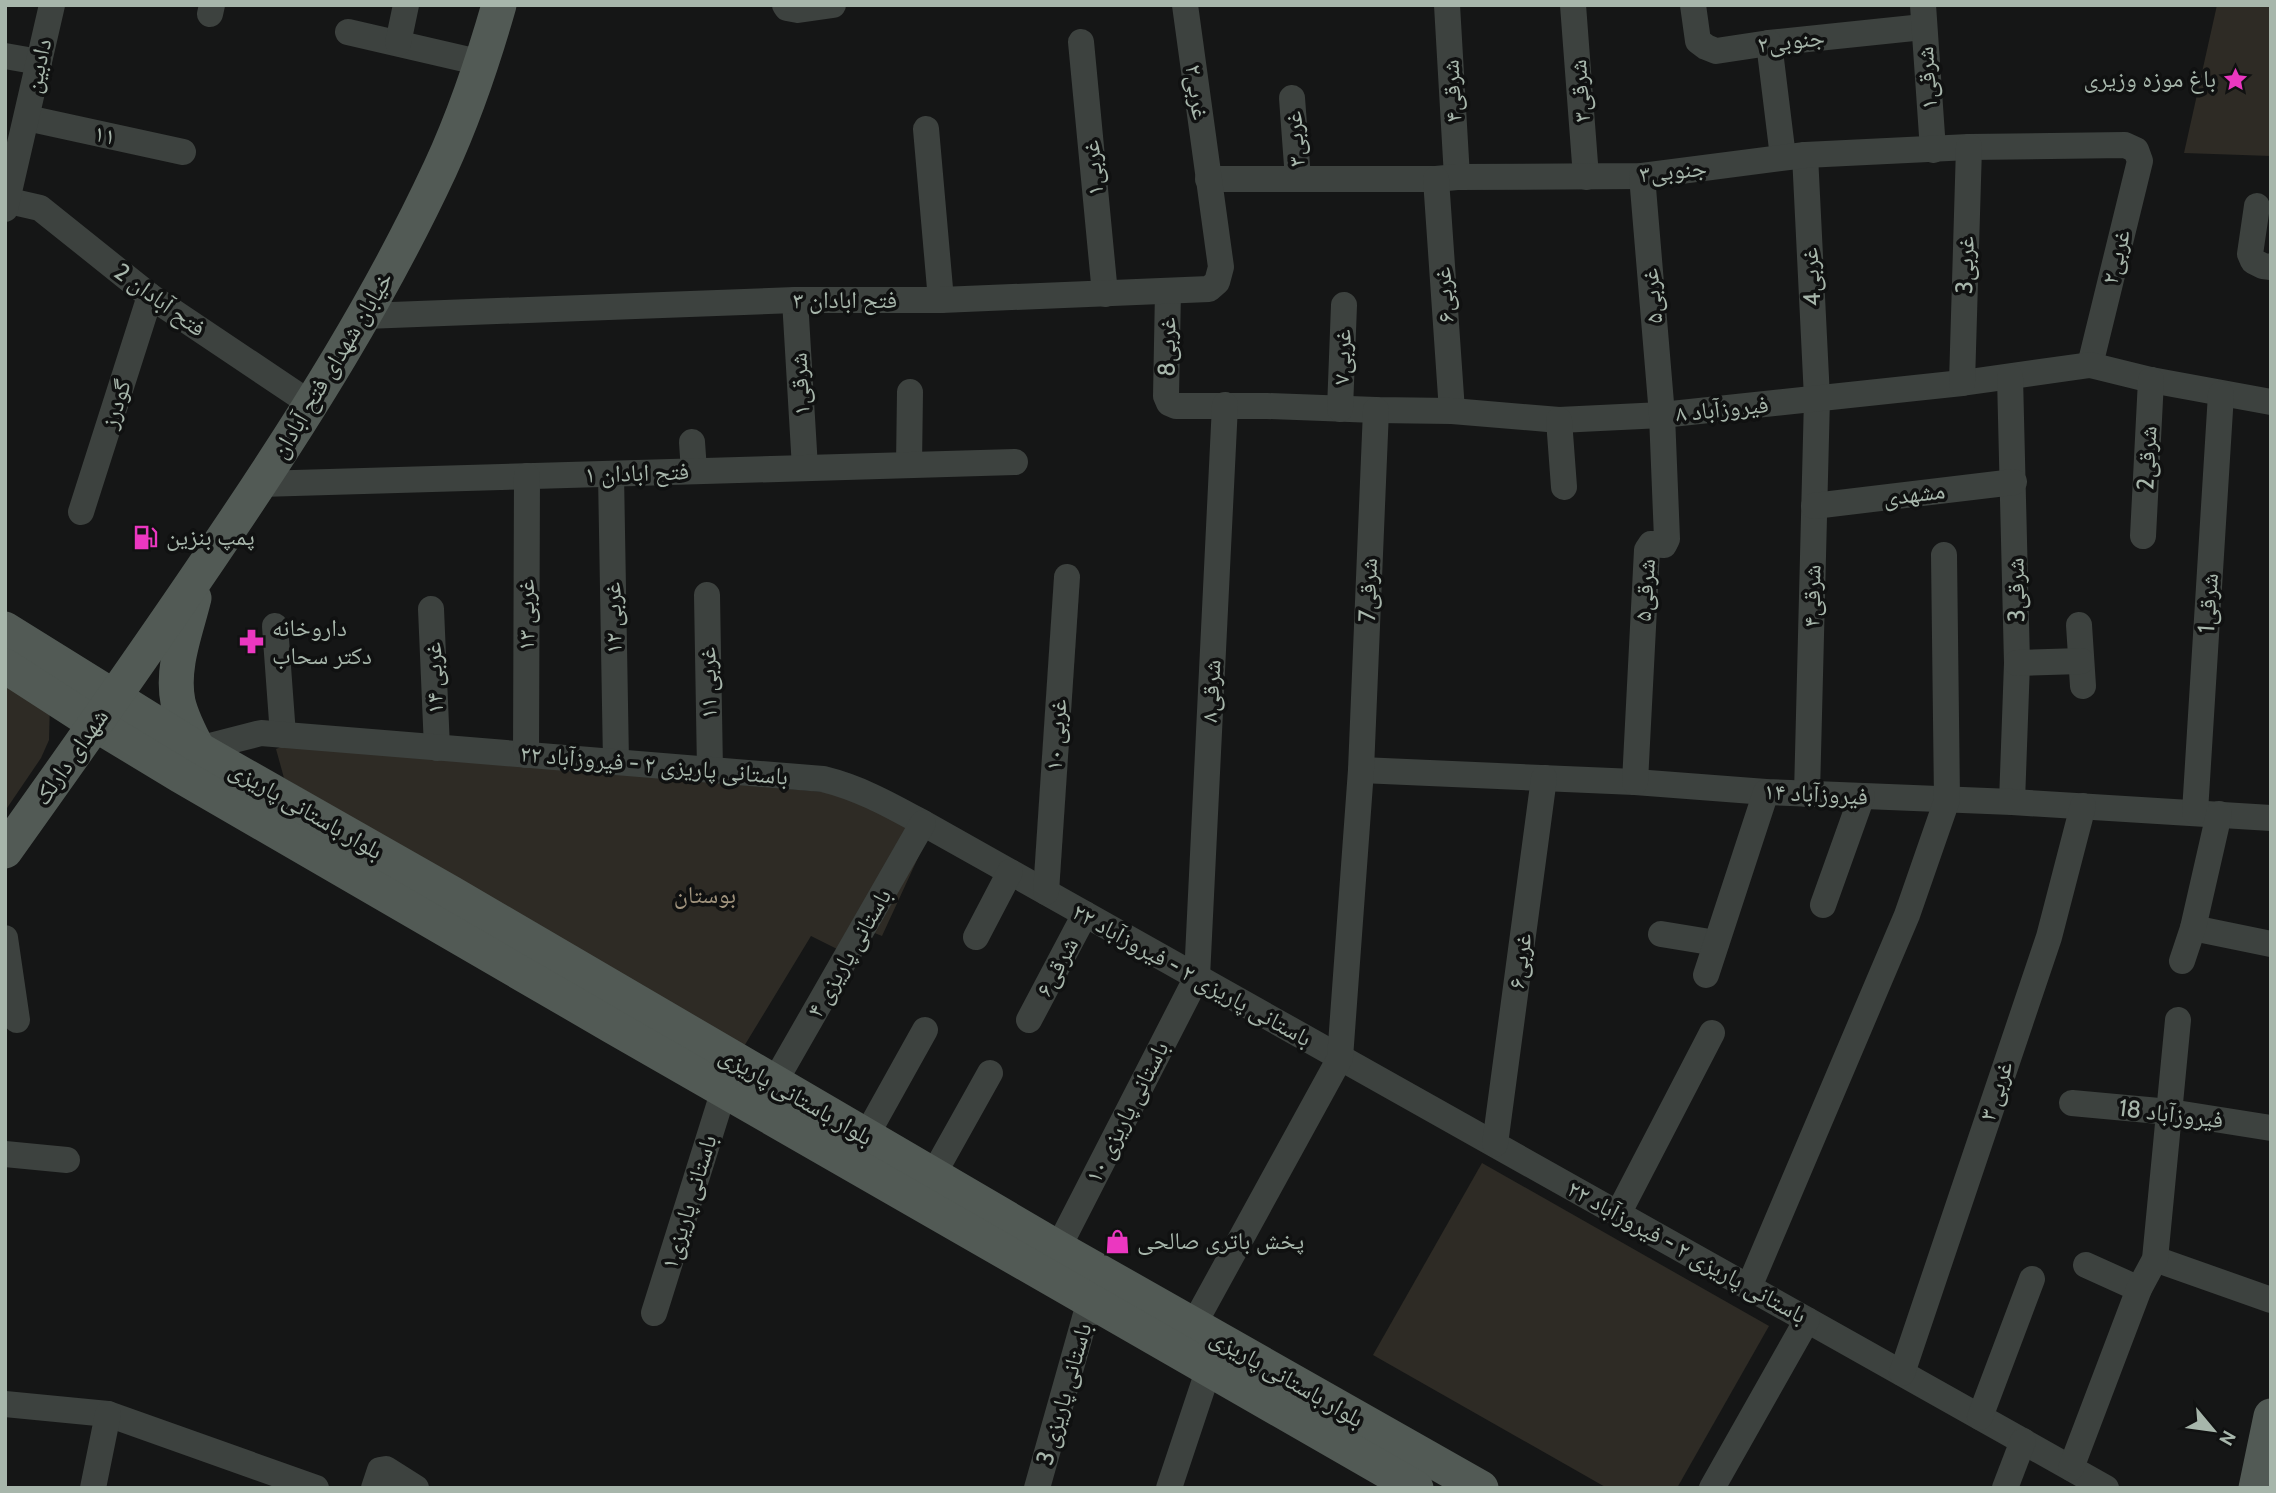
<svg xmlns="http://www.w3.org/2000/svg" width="2276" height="1493" font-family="Cabin,'Noto Naskh Arabic',sans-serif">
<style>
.green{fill:#2e2b25}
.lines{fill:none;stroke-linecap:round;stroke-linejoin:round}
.minor{stroke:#3d423f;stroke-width:26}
.major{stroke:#525a55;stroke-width:35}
.labels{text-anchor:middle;stroke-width:7;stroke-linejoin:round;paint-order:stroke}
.street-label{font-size:24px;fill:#a7b6ab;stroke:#101111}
.poi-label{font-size:24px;fill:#a7b6ab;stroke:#101111;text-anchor:start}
.park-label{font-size:24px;fill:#a1947e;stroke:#101111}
</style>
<rect width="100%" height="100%" fill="#151616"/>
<g class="green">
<polygon points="2217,5 2271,5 2271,156 2184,153"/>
<polygon points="5,671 50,701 49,740 41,758 5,811"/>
<polygon points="288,744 823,792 850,798 928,836 882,936 860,927 845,953 811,936 743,1048 284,778 276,749"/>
<polygon points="1482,1163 1769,1326 1677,1488 1607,1488 1373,1355"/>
</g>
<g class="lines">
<g class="minor">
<polyline points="785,5 787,8 798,10 833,5"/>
<polyline points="1447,5 1457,177"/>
<polyline points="1573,5 1586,177"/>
<polyline points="1693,5 1698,41 1706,47 1716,51 1769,43 1923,27"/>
<polyline points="1923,5 1933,150"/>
<polyline points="210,14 212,5"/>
<polyline points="348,32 482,63"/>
<polyline points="1081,42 1105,294"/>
<polyline points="398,43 406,5"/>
<polyline points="1769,43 1783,157"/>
<polyline points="5,56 39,62"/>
<polyline points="1292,98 1298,179"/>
<polyline points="27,118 183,152"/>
<polyline points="926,129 941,300"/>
<polyline points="1805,155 1817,398 1807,794"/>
<polyline points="1208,179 1436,179 1457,177 1642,176 1805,155 1969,147 2125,145 2136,150 2140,161 2090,365"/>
<polyline points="1436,179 1452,411"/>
<polyline points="5,200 40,208 150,296 311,404"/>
<polyline points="2257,206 2250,254 2253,261 2263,266 2271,267"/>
<polyline points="5,209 52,5"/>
<polyline points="1168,291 1166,396 1169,403 1176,406 1267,406 1376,410 1452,411 1559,420 1662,415 1962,383 2090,365 2151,380 2271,402"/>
<polyline points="795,300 805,468"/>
<polyline points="365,316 795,300 941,300 1209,289 1217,282 1221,267 1185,5"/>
<polyline points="2010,377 2017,663 2012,802"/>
<polyline points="1962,383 1969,147"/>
<polyline points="1340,409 1344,305"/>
<polyline points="1559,420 1564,487"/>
<polyline points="692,442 694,471"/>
<polyline points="909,465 910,392"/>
<polyline points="611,474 616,762"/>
<polyline points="260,484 1015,462"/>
<polyline points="1814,506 2014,482"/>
<polyline points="81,512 150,296"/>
<polyline points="2143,536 2151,380"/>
<polyline points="707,595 710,770"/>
<polyline points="431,609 437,748"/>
<polyline points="2079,625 2083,686"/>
<polyline points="275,626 283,735"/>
<polyline points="2017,663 2081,661"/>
<path d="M 198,749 L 261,733 L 823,779 C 860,788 890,805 923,823 L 2106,1488"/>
<polyline points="526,755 527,476"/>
<polyline points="1361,770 1635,782 1766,792 2012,802 2271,818"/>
<polyline points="1635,782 1647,550 1651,544 1664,545 1667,539 1662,415 1642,176"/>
<polyline points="2195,812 2221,394"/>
<polyline points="1046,892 1067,577"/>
<polyline points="1823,905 1862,796"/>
<polyline points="2193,928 2271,944"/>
<polyline points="1661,934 1716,943"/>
<polyline points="976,937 1010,872"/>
<polyline points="5,938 17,1020"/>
<polyline points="2182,961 2193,928 2219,814"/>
<polyline points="1706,975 1766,792"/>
<polyline points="1029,1020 1085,914"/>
<polyline points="774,1083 923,823"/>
<polyline points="2072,1103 2170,1112 2271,1128"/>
<polyline points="866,1136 925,1030"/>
<polyline points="1495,1144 1544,778"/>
<polyline points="5,1154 67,1160"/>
<polyline points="933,1175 990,1073"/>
<polyline points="1618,1214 1712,1033"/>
<polyline points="1058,1248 1197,977 1225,405"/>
<polyline points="2155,1259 2271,1300"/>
<polyline points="2086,1265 2139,1289"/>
<polyline points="1749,1287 1907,915 1947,800 1944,555"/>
<polyline points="654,1313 724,1090"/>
<polyline points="1194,1324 1340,1058 1361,770 1376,410"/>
<polyline points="1902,1373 2049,937 2083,806"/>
<polyline points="5,1404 108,1414 316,1488"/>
<polyline points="1980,1417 2032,1279"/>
<polyline points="2071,1468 2139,1289 2155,1259 2178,1020"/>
<polyline points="93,1488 108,1414"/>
<polyline points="374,1488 380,1470 386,1469 416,1488"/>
<polyline points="1037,1488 1090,1300"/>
<polyline points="1169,1488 1209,1368"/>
<polyline points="1712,1488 1807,1320"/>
<polyline points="2005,1488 2023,1441"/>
</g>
<g class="major">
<path d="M 194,598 C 186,631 171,667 178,702 C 182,719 190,734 198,749 L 196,752"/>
<polyline points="5,629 198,749 451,893 1058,1248 1481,1488"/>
<polyline points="5,666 95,724 181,776 612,1026 1416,1488"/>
<path d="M 5,851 C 80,746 154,641 226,534 C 305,417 380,298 440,169 C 464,117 483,61 499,5"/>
<polyline points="2256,1488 2271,1416"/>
</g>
</g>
<defs>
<symbol id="sight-bare" viewBox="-9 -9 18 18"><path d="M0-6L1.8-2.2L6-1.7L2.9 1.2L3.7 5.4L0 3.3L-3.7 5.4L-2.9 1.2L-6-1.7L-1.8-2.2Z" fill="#eb37c0" stroke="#101111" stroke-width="2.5" paint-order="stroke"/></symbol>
<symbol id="fuel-bare" viewBox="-9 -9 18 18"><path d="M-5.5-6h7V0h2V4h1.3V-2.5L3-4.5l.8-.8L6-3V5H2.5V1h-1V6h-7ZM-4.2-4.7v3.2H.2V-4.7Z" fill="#eb37c0" stroke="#101111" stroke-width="2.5" paint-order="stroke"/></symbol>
<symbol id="pharmacy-bare" viewBox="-9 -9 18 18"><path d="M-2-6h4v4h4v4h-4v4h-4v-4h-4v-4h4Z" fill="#eb37c0" stroke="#101111" stroke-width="2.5" paint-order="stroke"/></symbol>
<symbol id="shop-bare" viewBox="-9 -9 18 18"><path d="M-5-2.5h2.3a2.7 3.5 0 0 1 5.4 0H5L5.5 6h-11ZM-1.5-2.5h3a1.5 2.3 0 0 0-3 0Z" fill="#eb37c0" stroke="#101111" stroke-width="2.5" paint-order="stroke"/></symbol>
</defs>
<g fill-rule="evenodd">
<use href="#sight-bare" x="2218" y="62" width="35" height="35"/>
<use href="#fuel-bare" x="128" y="520" width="35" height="35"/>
<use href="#pharmacy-bare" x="234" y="624" width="35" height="35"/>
<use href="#shop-bare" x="1100" y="1224" width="35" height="35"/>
</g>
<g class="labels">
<g class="street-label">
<text transform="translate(1791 41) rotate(-7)" y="8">جنوبی۲</text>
<text transform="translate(38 66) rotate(-78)" y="8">دادبین</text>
<text transform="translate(1927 78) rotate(-94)" y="8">شرقی۱</text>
<text transform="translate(1452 91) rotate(-93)" y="8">شرقی۴</text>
<text transform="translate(1580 91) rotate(-94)" y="8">شرقی۳</text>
<text transform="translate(1197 92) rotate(82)" y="8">غربی۲</text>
<text transform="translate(105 135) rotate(12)" y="8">۱۱</text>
<text transform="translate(1295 139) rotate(-94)" y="8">غربی۳</text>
<text transform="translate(1093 168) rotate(-95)" y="8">غربی۱</text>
<text transform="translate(1673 171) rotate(-6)" y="8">جنوبی۳</text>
<text transform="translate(2116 257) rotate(-76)" y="8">غربی۲</text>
<text transform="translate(1965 265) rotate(-88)" y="8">غربی3</text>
<text transform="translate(1811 277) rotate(-93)" y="8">غربی4</text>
<text transform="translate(1444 295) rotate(-94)" y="8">غربی۶</text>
<text transform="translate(1652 296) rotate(-95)" y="8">غربی۵</text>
<text transform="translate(160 300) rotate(36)" y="8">فتح آبادان 2</text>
<text x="845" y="308">فتح ابادان ۳</text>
<text transform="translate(1167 347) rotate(-89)" y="8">غربی8</text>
<text transform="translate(1342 357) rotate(-88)" y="8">غربی۷</text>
<text transform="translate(332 365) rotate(-59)" y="8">خیابان شهدای فتح آبادان</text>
<text transform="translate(800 384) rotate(-93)" y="8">شرقی۱</text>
<text transform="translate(116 404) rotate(-72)" y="8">گودرز</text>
<text transform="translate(1722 409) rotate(-6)" y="8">فیروزآباد ۸</text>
<text transform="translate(2147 458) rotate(-87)" y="8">شرقی2</text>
<text transform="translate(637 473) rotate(-2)" y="8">فتح ابادان ۱</text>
<text transform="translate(1914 494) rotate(-7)" y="8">مشهدی</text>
<text transform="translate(1368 590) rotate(-88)" y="8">شرقی7</text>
<text transform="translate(1645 590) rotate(-86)" y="8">شرقی۵</text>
<text transform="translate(2016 590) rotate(-91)" y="8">شرقی3</text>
<text transform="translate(1812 596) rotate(-89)" y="8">شرقی۴</text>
<text transform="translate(2208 603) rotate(-86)" y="8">شرقی1</text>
<text transform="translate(526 615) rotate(-90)" y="8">غربی ۱۳</text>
<text transform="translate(613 618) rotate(-91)" y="8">غربی ۱۲</text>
<text transform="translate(434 678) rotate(-92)" y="8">غربی ۱۴</text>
<text transform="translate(708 683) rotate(-91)" y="8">غربی ۱۱</text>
<text transform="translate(1211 691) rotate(-87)" y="8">شرقی۸</text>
<text transform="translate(1056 735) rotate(-86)" y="8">غربی ۱۰</text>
<text transform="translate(71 757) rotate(-55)" y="8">شهدای دارلک</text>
<text transform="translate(654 765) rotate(5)" y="8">باستانی پاریزی ۲ - فیروزآباد ۲۲</text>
<text transform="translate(1816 794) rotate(3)" y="8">فیروزآباد ۱۴</text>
<text transform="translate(306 810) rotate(30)" y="8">بلوار باستانی پاریزی</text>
<text transform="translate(849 953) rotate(-60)" y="8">باستانی پاریزی ۴</text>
<text transform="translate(1520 961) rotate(-82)" y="8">غربی۶</text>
<text transform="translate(1057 967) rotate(-62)" y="8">شرقی۶</text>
<text transform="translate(1192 975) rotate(29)" y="8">باستانی پاریزی ۲ - فیروزآباد ۲۲</text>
<text transform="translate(1996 1091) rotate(-72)" y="8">غربی ۳</text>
<text transform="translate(796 1096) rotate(30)" y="8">بلوار باستانی پاریزی</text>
<text transform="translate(1127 1112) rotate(-63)" y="8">باستانی پاریزی ۱۰</text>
<text transform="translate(2171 1114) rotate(7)" y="8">فیروزآباد 18</text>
<text transform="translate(689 1202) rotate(-73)" y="8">باستانی پاریزی۱</text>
<text transform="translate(1687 1252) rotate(29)" y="8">باستانی پاریزی ۲ - فیروزآباد ۲۲</text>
<text transform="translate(1287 1378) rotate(30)" y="8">بلوار باستانی پاریزی</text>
<text transform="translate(1064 1394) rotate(-74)" y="8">باستانی پاریزی 3</text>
</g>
<g class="poi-label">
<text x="2216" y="87" text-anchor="end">باغ موزه وزیری</text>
<text x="166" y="545">پمپ بنزین</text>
<text x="272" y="636">داروخانه<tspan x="272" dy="28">دکتر سحاب</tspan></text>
<text x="1137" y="1249">پخش باتری صالحی</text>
</g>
<g class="park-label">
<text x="705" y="903">بوستان</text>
</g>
</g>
<rect width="2276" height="1493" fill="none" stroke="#a7b6ab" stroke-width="14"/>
<g transform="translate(2213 1430) rotate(119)" stroke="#101111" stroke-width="5" paint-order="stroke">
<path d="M0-5L12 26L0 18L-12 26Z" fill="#a7b6ab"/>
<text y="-10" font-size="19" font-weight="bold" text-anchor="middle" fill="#a7b6ab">N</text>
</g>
</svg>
